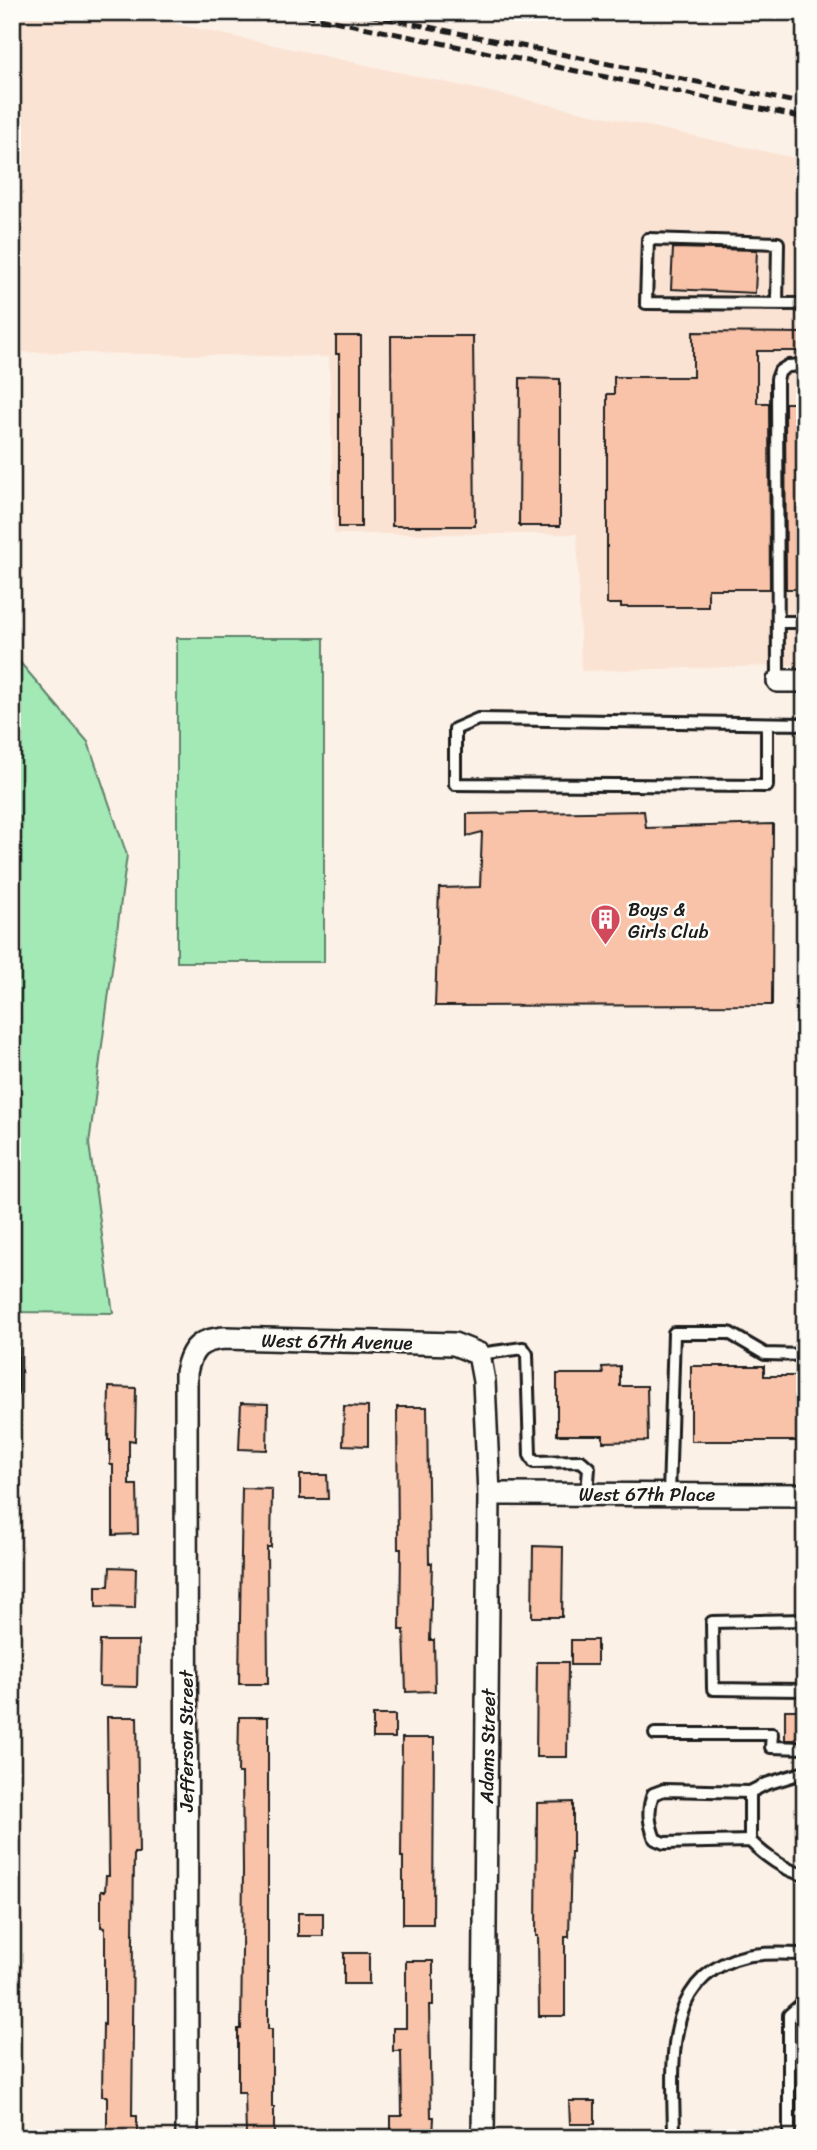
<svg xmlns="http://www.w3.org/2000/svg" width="817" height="2150" font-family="Sriracha,sans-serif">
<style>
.built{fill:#fbe3d4}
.green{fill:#a2e9b6;stroke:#5f8269;stroke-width:2}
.building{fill:#f8c3a9;stroke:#1c1c1c;stroke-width:2}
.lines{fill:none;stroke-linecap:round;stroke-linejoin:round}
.lane-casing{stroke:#1c1c1c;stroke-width:16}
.street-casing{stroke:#1c1c1c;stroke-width:26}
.lane{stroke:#fdfcf7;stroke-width:10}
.street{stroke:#fdfcf7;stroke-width:21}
.rail{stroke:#1c1c1c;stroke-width:5;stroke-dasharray:10 5;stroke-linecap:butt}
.labels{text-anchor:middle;stroke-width:5;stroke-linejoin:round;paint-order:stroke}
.poi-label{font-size:19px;fill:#1c1c1c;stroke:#fdfcf7;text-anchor:start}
.street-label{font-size:19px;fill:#1c1c1c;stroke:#fdfcf7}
</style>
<rect width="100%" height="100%" fill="#fcf1e7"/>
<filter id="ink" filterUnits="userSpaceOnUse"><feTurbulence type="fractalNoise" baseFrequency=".0143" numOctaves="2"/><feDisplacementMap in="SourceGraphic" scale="14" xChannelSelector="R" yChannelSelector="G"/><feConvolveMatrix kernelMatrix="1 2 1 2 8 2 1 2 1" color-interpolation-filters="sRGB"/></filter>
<g filter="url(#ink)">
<polygon class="built" points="12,12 121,12 805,160 805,665 581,671 577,534 334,534 329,357 12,352"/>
<g class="green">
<rect x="177" y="638" width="147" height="324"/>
<polygon points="12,653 88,742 127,855 89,1144 113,1313 12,1312"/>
</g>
<g class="building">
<polygon points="673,248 757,250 755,293 671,289"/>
<polygon points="693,332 805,333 805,351 757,351 757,403 769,403 770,589 708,589 708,607 621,607 621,604 607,604 607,394 614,394 614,377 693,377"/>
<polygon points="336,336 361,336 361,527 339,527 339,354 336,354"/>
<polygon points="391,336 473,336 475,526 392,526"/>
<polygon points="520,378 560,379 560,526 519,526"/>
<polygon points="785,403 805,403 805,589 786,589"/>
<polygon points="644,811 646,828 773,824 772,1005 435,1006 439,888 480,887 482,832 467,836 467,814"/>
<polygon points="620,1366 620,1386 647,1386 648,1441 603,1442 603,1435 557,1435 557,1374 603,1374 602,1367"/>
<polygon points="691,1366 764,1366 764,1376 805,1376 805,1441 691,1441"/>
<polygon points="109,1387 136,1388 135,1441 129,1440 129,1485 137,1485 138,1534 113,1535 113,1465 110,1465 110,1440 108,1440"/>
<polygon points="241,1403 268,1404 267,1450 239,1449"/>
<polygon points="344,1406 368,1407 368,1446 343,1445"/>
<polygon points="397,1407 427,1407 429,1563 432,1563 430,1640 434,1640 435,1691 406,1692 404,1630 400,1630 401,1549 398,1549"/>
<polygon points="300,1475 327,1475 328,1499 300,1499"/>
<polygon points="242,1488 272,1489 271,1547 267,1547 268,1684 239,1684"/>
<polygon points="533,1546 563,1547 562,1617 532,1617"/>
<polygon points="110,1567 136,1568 135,1608 96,1607 96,1586 109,1586"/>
<rect x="571" y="1640" width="26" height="25"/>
<polygon points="100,1641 138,1641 137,1687 99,1686"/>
<polygon points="537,1662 568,1662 567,1757 536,1757"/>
<rect x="785" y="1710" width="20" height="30"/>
<rect x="373" y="1715" width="22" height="23"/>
<polygon points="107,1717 137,1717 139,1853 134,1853 132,2025 133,2025 132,2116 137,2116 137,2138 107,2138 107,2096 102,2096 103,2024 105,2025 105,1928 101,1927 101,1891 105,1891 106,1876 109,1876"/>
<polygon points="239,1717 268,1717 268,2029 272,2029 272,2107 274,2107 274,2138 246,2138 245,2092 238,2092 238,2029 241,2029 243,1870 242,1773 238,1773"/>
<polygon points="402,1738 434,1738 433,1924 403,1924 403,1857 401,1857"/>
<polygon points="573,1802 573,1852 571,1852 569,1937 565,1937 565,2016 539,2016 538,1936 536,1936 537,1803"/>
<rect x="298" y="1913" width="25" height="23"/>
<rect x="344" y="1953" width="25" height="31"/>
<polygon points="406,1961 433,1961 433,2005 429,2005 431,2117 434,2117 433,2138 391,2138 391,2116 402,2116 401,2051 393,2051 393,2028 406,2028"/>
<polygon points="569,2101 595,2101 595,2124 570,2124"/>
</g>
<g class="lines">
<defs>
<g id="lane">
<polyline points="777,304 778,243 648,239 646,303 805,304"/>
<polyline points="778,622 805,622"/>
<polyline points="778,681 777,379 780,371 788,366 805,365"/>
<polyline points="767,724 767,786 455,784 455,729 478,719 805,724"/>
<polyline points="12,1348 12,1391"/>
<polyline points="479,1354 523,1348 527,1354 530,1455 534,1462 581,1461 589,1468 587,1494"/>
<polyline points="669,1494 674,1333 729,1333 765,1354 805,1355"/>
<polyline points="805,1620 712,1622 713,1689 805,1690"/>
<polyline points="655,1734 772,1734 771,1747 805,1748"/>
<path d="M 805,1772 L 766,1784 L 750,1792 L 664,1790 L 653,1794 C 647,1810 649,1823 655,1839 L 664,1843 L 750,1841 C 764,1855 785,1871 805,1875"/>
<polyline points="750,1792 750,1841"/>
<path d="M 674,2138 C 674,2070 659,1976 746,1956 C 765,1952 785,1954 805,1954"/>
<polyline points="789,2138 789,2015 805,2001"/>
</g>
<g id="street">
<polyline points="778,681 805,681"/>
<polyline points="489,1494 805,1495"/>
<path d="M 187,2138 L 186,1373 C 191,1348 199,1340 225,1338 L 454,1344 L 479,1354 L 484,1381 L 489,1494 L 483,2138"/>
</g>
</defs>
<use href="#lane" class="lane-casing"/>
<use href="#street" class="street-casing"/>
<use href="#lane" class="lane"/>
<use href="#street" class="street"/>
<g class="rail">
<polyline points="290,12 805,118"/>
<polyline points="355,12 805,104"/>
</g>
</g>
</g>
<defs>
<symbol id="building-pin" viewBox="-11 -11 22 30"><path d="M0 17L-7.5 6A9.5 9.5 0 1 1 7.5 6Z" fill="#d1495b" stroke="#fdfcf7"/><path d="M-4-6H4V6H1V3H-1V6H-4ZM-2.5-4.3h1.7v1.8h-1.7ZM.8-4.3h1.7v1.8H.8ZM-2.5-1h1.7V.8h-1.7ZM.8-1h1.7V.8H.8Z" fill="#fff"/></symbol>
</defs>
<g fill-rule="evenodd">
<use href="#building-pin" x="588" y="902" width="35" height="47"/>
</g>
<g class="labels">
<g class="poi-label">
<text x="628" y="916">Boys &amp;<tspan x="628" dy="22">Girls Club</tspan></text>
</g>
<g class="street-label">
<text transform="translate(337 1341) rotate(1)" y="7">West 67th Avenue</text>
<text x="647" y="1501">West 67th Place</text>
<text transform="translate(186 1741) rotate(-90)" y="7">Jefferson Street</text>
<text transform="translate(487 1746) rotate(-89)" y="7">Adams Street</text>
</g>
</g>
<rect width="817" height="2150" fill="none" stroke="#fdfcf7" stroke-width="42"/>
<rect x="21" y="21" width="775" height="2108" fill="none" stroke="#1c1c1c" stroke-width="2.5" filter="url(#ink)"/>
</svg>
